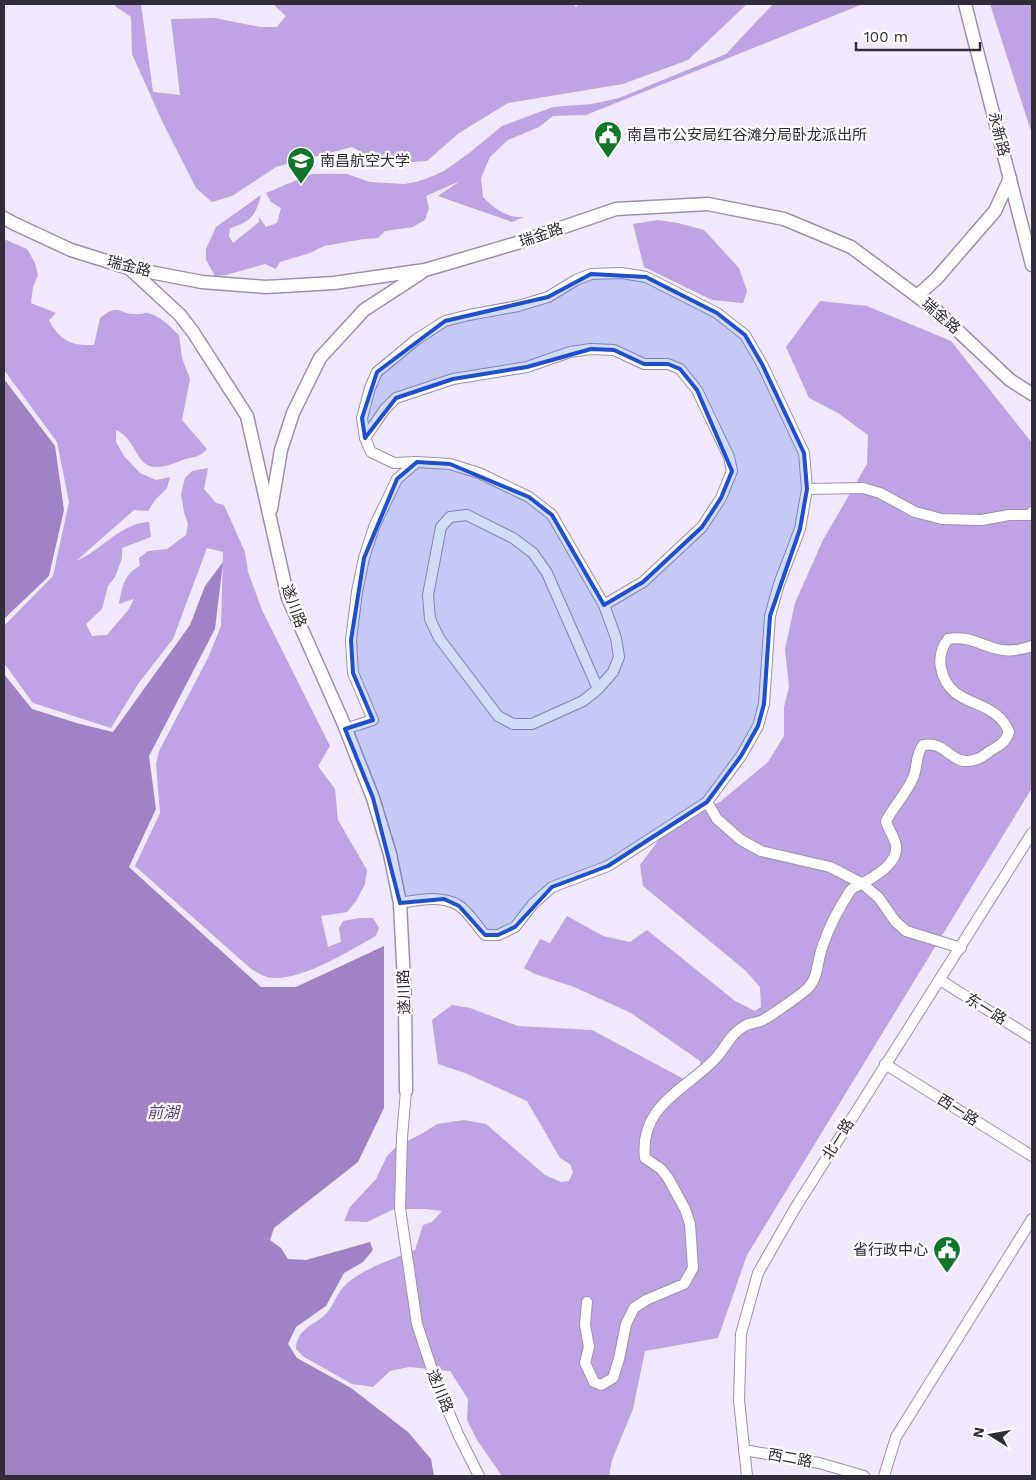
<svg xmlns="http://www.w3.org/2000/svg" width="1036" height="1480" font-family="'Work Sans','Noto Sans SC',sans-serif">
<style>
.forest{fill:#bea3e5}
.water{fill:#9f83c4}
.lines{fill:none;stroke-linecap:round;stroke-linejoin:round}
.minor-casing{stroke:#9d90b1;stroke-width:12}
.tertiary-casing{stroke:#9d90b1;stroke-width:15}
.minor{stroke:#fff;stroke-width:10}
.tertiary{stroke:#fff;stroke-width:12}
.marked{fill:#1d4ed8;fill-opacity:0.2;stroke:#1d4ed8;stroke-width:4;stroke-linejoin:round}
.labels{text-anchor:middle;stroke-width:4.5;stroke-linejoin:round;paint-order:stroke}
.street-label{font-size:15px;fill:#312c39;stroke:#fff}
.poi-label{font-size:15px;fill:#312c39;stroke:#fff;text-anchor:start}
.water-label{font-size:16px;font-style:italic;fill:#643f8e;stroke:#fff}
</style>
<rect width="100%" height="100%" fill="#f0e8fd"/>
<g class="forest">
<polygon points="115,4 141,4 153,92 180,95 171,19 215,18 260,27 277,27 286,16 273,4 573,4 576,7 579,4 747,4 688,60 623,84 508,103 459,133 427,161 413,162 367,155 352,147 276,167 232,196 212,202 196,188 162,121 132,54 131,17 115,6"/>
<path d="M 773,4 L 863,4 L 586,115 L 553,116 L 539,127 L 508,140 L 490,157 L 481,178 L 483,197 C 495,209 506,218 524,217 L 512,222 L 438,196 L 460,181 L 426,196 L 429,208 L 425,220 L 413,227 L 385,231 L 378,238 L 364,239 L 324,246 L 310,253 L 280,262 L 276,269 L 265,264 L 226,275 L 215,276 L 206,260 L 206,249 L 216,227 L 261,195 C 256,216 250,222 230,228 L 229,236 L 233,243 L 259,222 L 259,217 L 266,227 L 277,223 L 281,208 L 271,202 L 266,193 L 311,174 L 347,174 L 370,182 L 404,184 L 416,182 L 428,178 L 444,171 L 468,154 L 502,126 L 553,107 L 592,104 L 619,98 L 726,54 Z"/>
<polygon points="990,4 1032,4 1032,134"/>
<polygon points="658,220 678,223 704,230 739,268 747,291 743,303 712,300 644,267 633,224"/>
<path d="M 4,239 L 27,249 L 35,263 L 38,275 L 33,287 L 31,303 L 56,313 L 49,320 C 60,341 72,346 94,345 L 100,318 C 120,302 117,314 136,314 C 139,315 143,313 147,313 C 160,315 170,327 179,335 L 182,358 L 190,379 L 182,420 L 207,449 C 198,459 192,456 180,461 C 131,482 144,443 116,430 L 116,442 L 124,456 L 140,473 L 156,480 L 170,477 L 167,488 L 156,499 L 148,511 L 134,510 L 76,561 C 100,552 120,523 149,522 L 151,537 L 122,548 L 122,558 L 115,577 L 108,586 L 102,609 L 86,624 L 92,636 L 107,635 L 129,609 L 134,599 L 119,604 C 122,587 124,574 140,566 L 139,558 L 148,551 L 167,549 L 186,535 L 188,524 L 184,512 L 181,494 L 185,478 L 192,471 L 208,468 L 204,489 L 216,503 L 224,505 L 245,552 L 248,572 L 262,610 L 330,746 L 318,766 L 335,789 L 338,820 L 367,870 L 365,884 L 356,901 L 347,912 L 321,916 L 328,947 L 341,942 L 339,928 L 343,921 L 359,918 L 373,918 L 379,928 L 376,936 C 348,951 307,978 275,978 C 265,978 258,973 250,968 L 135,866 L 160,813 L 156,764 L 159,751 L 208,658 L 221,626 L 223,552 L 207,548 L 173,639 L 138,684 L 111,728 L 33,703 L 4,663 L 4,626 L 53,576 L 69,502 L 57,442 L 4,370 Z"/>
<path d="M 820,301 L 867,306 L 951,341 L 1032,443 L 1032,788 L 747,1255 L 718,1338 L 645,1351 L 633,1409 L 612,1460 L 609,1476 L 502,1476 L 477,1440 L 467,1420 L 468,1399 L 450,1371 L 409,1367 L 390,1371 L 373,1387 L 352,1384 L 304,1357 L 296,1349 C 297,1330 311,1326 324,1316 C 332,1309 334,1299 341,1290 C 357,1270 391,1260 415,1250 L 423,1225 L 432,1222 L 442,1211 L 425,1209 L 394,1209 L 367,1222 L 344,1221 L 350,1207 L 376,1179 L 387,1156 L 396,1147 L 423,1133 L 437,1124 L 464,1120 L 486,1124 L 545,1175 L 561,1182 L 569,1181 L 573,1172 L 570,1164 L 560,1158 L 527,1101 L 465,1073 L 438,1064 L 432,1020 L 452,1005 L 470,1008 L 518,1026 L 592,1030 L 682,1078 L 693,1077 L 701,1070 L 700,1061 L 631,1013 L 574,987 L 535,974 L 524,968 L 540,939 L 550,943 L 567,916 L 603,936 L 630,942 L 647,930 L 735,1001 L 755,1011 L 761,1007 L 760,987 L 746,971 L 643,886 L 640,865 L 675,818 L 720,802 L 768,762 L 784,736 L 784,707 L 789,687 L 785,649 L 795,603 L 823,540 L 867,464 L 868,435 L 838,413 L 809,398 L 786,347 Z"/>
</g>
<g class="water">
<polygon points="4,379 55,446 64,510 49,576 4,619"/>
<polygon points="223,562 215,629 149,756 156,809 129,867 261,987 296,987 384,946 384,1108 358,1162 274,1228 270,1240 281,1248 288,1259 306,1260 370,1242 373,1250 363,1262 344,1273 326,1306 296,1327 288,1344 297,1358 351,1388 408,1432 431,1459 434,1476 4,1476 4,674 32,709 80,724 113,732 190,625 205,586"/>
</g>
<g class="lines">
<defs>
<g id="minor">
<polyline points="365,438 385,409 396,398 453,379 527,367 570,352 591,349 614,350 644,364 668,364 680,369 697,390 729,457 732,471 721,498 702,527 643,582 604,605"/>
<polyline points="417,462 450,464 479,473 529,497 552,515 604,605 616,638 619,657 613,672 598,689 583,701 532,724 513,724 498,716 439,638 430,619 428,595 441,527 450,517 467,515 513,538 533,553 547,573 598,689"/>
<polyline points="807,489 863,488 880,493 915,512 942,519 982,520 1009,515 1031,515 1032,512"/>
<path d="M 345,729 L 373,720 L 353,673 L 351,640 L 357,592 L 364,558 L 374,527 L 397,479 L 417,462 L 394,463 L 371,452 L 365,438 L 362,418 L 370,388 L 377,372 L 417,339 L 445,321 L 469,315 L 518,306 L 548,297 L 576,280 L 591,274 L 622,273 L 646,277 L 717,313 L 745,335 L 762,364 L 804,453 L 807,489 L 800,529 L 779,584 L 770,616 L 764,704 L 758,726 L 741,756 L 707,802 L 608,866 L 552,887 L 533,904 L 515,927 L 498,935 L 485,935 C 477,926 468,911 458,905 C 440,895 419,900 400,903"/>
<polyline points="707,802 717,819 741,840 761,851 830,867 863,884 879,898 895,921 906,931 961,948"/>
<polyline points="940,980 1032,1038"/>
<polyline points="885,1064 1032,1156"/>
<polyline points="406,1091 402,1137 400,1208 417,1324 436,1382 458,1434 479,1476"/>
<path d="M 587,1302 L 585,1325 L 589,1347 L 585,1363 L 594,1382 L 601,1385 L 613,1378 L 619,1359 L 626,1324 L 634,1308 L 646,1300 L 684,1284 L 693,1268 L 690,1224 L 685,1209 L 668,1178 L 661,1169 L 645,1158 C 639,1107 683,1091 713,1061 C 724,1051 729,1035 743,1027 C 748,1023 755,1023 761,1021 C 768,1018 802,994 808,988 C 819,977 817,959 823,945 C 829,927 839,908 850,891 C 853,887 858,886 863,883 C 876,876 902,861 895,842 C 893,835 888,829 886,821 C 894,806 906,794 913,778 C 918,767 915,755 923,745 C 948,740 951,769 977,759 C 981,758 986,754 990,751 C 999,746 1006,742 1009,732 C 994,695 950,711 941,668 C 939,657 941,648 948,639 C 970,636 978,644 997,649 C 1009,652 1021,650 1032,646"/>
<polyline points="744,1450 819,1463 864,1476"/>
<polyline points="747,1476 739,1400 741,1334 758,1273 794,1210 1032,833"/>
<polyline points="884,1476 896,1437 1032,1219"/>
</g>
<g id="tertiary">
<polyline points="965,4 1032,265"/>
<polyline points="4,218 15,224 71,250 129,268 202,282 266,287 334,283 425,270 517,243 616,209 708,204 784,219 851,247 937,311 1010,380 1032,394"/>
<polyline points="129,268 180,315 193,332 247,416 288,598 343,722 373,798 390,854 400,903 405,1002 406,1091"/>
<polyline points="917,296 937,278 995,211 1010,178"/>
<polyline points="271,509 281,450 293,413 320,358 364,310 421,273"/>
</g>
</defs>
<use href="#minor" class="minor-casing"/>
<use href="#tertiary" class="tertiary-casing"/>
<use href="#minor" class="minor"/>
<use href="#tertiary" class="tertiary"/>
</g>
<path class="marked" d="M 591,274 L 646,277 L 717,313 L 745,335 L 762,364 L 804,453 L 807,489 L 800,529 L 770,616 L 764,704 L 758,726 L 741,756 L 707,802 L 608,866 L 552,887 L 515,927 L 498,935 L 485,935 L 459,906 L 444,899 L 400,903 L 373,798 L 345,729 L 373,720 L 353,673 L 351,640 L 364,558 L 397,479 L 417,462 L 450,464 L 529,497 L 552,515 L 604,605 L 643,582 L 702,527 L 721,498 L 732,471 L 697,390 L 680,369 L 668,364 L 644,364 L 614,350 L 591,349 L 527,367 L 453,379 L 396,398 L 365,438 L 362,418 L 377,372 L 445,321 L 548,297 Z"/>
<defs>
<symbol id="civic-pin" viewBox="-11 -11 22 30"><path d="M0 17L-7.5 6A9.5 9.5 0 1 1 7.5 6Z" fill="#117728" stroke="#fff"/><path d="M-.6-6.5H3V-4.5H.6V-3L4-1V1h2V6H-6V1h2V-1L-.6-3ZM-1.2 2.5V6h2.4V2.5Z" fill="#fff"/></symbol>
<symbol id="university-pin" viewBox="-11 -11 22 30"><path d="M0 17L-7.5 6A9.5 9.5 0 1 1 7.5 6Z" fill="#117728" stroke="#fff"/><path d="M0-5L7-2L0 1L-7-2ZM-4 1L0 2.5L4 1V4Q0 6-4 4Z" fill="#fff"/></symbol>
</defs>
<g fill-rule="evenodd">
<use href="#civic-pin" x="592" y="119" width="32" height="43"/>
<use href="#university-pin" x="285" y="145" width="32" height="43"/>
<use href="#civic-pin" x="931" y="1234" width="32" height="43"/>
</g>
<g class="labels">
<g class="street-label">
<text transform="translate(999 134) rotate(76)" y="5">永新路</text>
<text transform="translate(541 235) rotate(-19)" y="5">瑞金路</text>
<text transform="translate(129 266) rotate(14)" y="5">瑞金路</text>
<text transform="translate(941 316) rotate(41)" y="5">瑞金路</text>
<text transform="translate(294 606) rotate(70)" y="5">遂川路</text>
<text transform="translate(404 992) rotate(-92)" y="5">遂川路</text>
<text transform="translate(986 1009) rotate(32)" y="5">东一路</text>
<text transform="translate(958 1110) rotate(32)" y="5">西一路</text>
<text transform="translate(838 1139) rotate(-58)" y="5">北一路</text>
<text transform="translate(440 1391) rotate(68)" y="5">遂川路</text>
<text transform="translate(790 1458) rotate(10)" y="5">西二路</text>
</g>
<g class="poi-label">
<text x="627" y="140">南昌市公安局红谷滩分局卧龙派出所</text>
<text x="320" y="166">南昌航空大学</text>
<text x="928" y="1255" text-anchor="end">省行政中心</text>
</g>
<g class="water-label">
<text x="163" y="1118">前湖</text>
</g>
</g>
<rect width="1036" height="1480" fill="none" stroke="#312c39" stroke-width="10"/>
<g transform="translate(991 1435) rotate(281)" stroke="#ffffff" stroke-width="4" paint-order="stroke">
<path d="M0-4L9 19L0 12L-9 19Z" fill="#312c39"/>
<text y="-8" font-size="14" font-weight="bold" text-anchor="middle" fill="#312c39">N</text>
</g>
<path d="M856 42v8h124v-8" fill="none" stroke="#312c39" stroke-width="2.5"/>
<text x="864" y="42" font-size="15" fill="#312c39" stroke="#ffffff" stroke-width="4" paint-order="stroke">100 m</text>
</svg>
